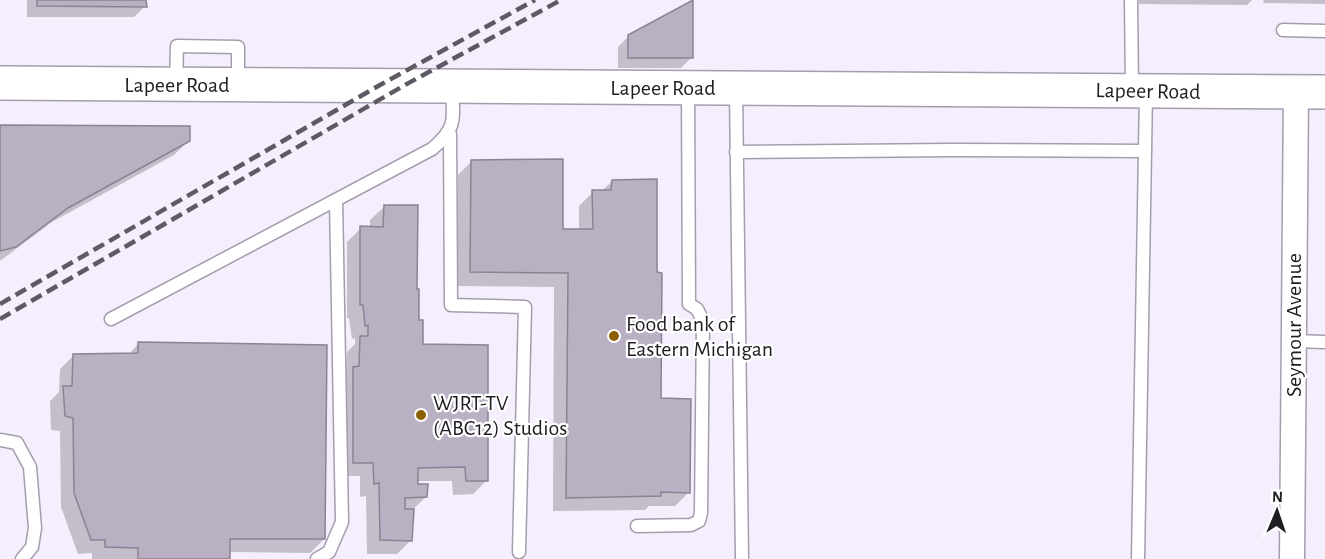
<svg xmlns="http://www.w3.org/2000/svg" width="1325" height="559" font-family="'Alegreya Sans',sans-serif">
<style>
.shadow{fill:#0003}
.building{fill:#b9b1c3;stroke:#8b8394;stroke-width:1.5}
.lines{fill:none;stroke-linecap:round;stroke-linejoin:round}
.lane-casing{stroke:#a59dae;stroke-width:15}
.street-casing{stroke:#a59dae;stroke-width:27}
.secondary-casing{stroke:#a59dae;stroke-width:36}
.lane{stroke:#fff;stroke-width:12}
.street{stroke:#fff;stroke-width:24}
.secondary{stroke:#fff;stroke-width:33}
.rail{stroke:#5e5962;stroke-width:4.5;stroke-dasharray:12 6;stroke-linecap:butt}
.poi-dot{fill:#8c6104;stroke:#fff;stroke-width:2}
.labels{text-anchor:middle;stroke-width:4.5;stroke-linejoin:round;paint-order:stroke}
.street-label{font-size:22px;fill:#211d24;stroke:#fff}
.poi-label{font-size:22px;fill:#211d24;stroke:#fff;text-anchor:start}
</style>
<rect width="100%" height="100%" fill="#f5eefd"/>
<g class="shadow">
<polygon points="27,0 145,0 145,6 134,17 27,17"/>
<polygon points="1139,0 1252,0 1247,5 1139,4"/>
<polygon points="1264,0 1325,0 1325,4 1263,3"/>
<polygon points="629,36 692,57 681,68 618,68 618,47"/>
<polygon points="0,126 188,141 174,155 52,222 0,261"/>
<polygon points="472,161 561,230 579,231 579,206 593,192 601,192 612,181 659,399 689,492 675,506 649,506 645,510 553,511 554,287 457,286 458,175"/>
<polygon points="384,207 417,321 421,346 487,480 473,494 453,495 452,481 416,481 416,486 426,497 412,510 411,540 397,554 367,554 366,496 360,497 360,476 340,476 340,382 346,376 347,352 355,344 355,338 352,339 349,318 347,318 347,242 361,228 370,228 370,220"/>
<polygon points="138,344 324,539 310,553 229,552 229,559 92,559 92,553 78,554 61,507 60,431 51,430 50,401 59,392 60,369 74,355 128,355"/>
</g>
<g class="building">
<polygon points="37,0 146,0 147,7 37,6"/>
<polygon points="693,0 693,58 628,58 628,35"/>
<polygon points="0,125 190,126 190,141 68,208 16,247 0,251"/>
<polygon points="563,159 563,229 593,229 592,190 611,190 612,180 657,179 657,272 662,273 661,398 691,399 690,493 661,492 661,496 566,498 568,273 470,272 471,160"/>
<polygon points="384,205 418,205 417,289 419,289 419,320 423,320 423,344 488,345 488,481 466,481 465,467 418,468 418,484 428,484 427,497 405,498 405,509 414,509 412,541 380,540 379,483 374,484 373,463 353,463 353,367 359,366 360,336 368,336 368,325 365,326 363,305 360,305 360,226 383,227"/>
<polygon points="138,342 327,345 325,539 230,539 230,559 138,559 138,548 105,547 105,540 91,540 74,493 73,418 65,416 63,386 72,386 73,354 138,353"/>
</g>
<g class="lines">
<defs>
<g id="lane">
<polyline points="1131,0 1132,89"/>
<polyline points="1283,30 1325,31"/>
<polyline points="176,84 177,46 238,47 238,83"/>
<polyline points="736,89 742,559"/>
<polyline points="450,134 451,305 525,307 519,552"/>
<polyline points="736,152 952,150 1145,151"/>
<path d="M 111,319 L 432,149 C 458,127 453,119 452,87"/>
<polyline points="1293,341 1325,342"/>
<polyline points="0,440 17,443 30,467 35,528 32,547 22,559"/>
<polyline points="637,526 691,525 699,521 701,513 703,321 697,309 689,304 688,88"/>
<polyline points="317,559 329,552 342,522 336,200"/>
<polyline points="1138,559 1146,92"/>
</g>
<polyline id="street" points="1292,559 1296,91"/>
<polyline id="secondary" points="0,83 1325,92"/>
</defs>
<use href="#lane" class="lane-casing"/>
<use href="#street" class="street-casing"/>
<use href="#secondary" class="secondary-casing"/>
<use href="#lane" class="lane"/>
<use href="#street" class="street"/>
<use href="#secondary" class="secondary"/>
<g class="rail">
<polyline points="0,304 380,85 535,0"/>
<polyline points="0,319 405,85 561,0"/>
</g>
</g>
<g class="poi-dot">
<circle cx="614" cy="336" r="6"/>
<circle cx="421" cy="415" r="6"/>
</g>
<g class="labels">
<g class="street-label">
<text x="177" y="92">Lapeer Road</text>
<text x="663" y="95">Lapeer Road</text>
<text transform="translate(1148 90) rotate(1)" y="8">Lapeer Road</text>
<text transform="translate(1293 325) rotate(-90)" y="8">Seymour Avenue</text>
</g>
<g class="poi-label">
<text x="626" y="331">Food bank of<tspan x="626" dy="25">Eastern Michigan</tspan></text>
<text x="433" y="410">WJRT-TV<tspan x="433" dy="25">(ABC12) Studios</tspan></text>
</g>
</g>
<g transform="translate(1277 511) rotate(2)" stroke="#ffffff" stroke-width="4.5" paint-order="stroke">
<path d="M0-4.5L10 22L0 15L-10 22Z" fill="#211d24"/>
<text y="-9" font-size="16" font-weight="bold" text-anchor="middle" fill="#211d24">N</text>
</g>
</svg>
